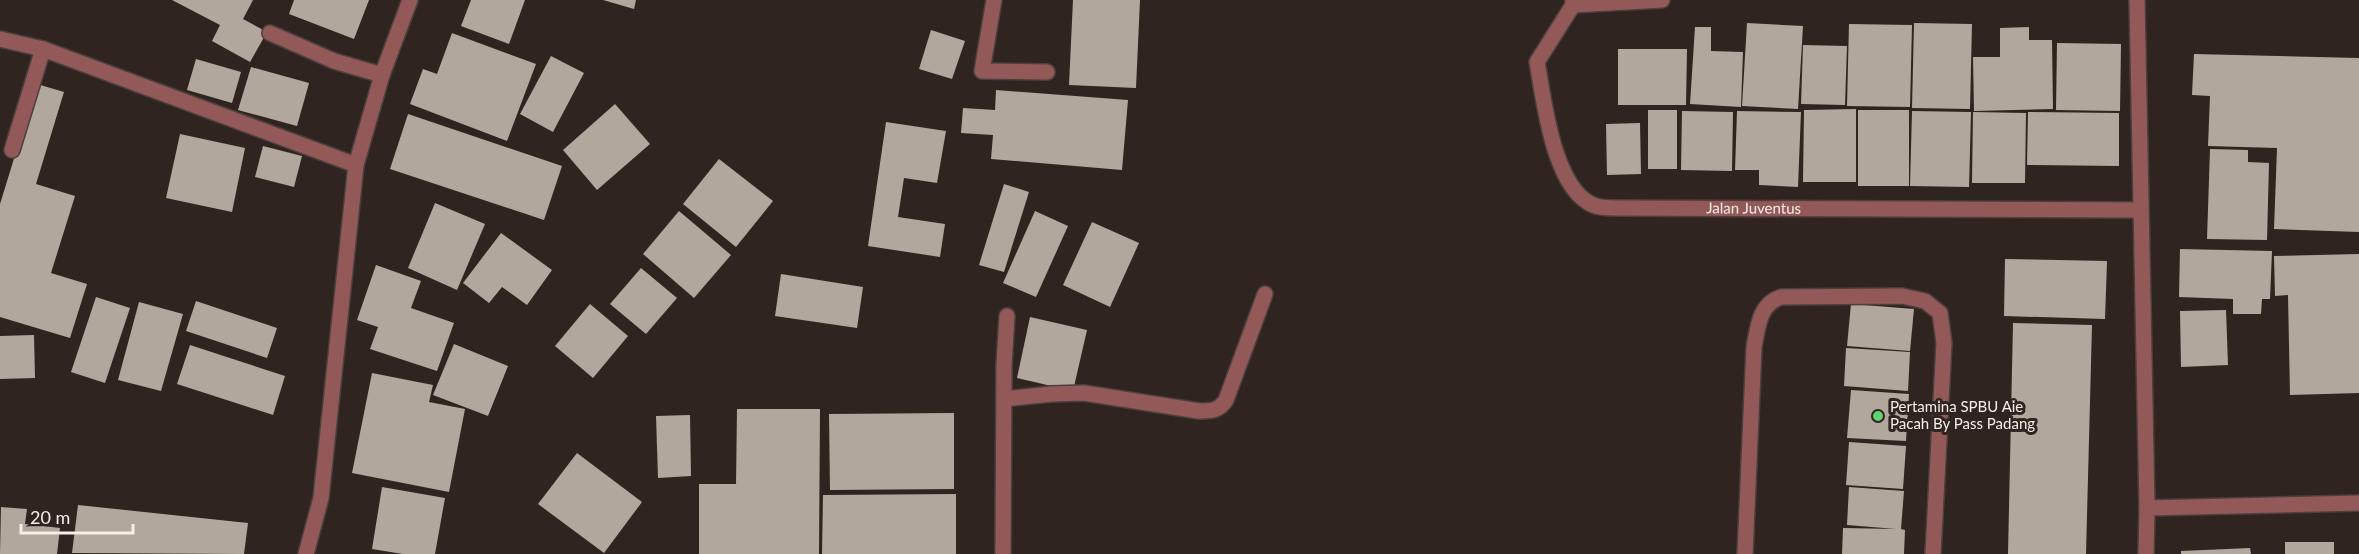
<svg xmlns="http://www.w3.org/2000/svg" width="2359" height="554" font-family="Lato,sans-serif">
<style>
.building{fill:#b2a79d}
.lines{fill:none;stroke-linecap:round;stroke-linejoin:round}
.service-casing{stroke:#4c403c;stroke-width:18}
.minor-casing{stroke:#4c403c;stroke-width:18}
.service{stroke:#935959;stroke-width:15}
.minor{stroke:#935959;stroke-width:15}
.poi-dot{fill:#5dd56c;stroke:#302420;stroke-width:2}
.labels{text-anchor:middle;stroke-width:6;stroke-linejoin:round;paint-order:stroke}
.street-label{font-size:15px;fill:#f5edea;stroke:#302420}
.poi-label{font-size:15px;fill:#f5edea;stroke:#302420;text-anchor:start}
</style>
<rect width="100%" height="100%" fill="#302420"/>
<g class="building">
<polygon points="172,0 253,0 243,19 267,32 250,62 212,41 220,25"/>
<polygon points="294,0 369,0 354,39 289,14"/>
<polygon points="471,0 525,0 509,44 461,26"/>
<polygon points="603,0 636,0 634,9"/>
<polygon points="1073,0 1140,0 1136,88 1069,85"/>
<polygon points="1747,23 1803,26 1798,109 1742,106"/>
<polygon points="1914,23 1972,24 1970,109 1912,108"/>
<polygon points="1849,24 1912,25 1910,107 1847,106"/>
<polygon points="1695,27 1711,27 1711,51 1743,52 1741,107 1690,104"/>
<polygon points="2029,27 2029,40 2052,40 2053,109 1974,111 1973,57 2000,57 2000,28"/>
<polygon points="931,30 965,41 952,79 919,69"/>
<polygon points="452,33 536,64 507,141 410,104 423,69 437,74"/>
<polygon points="2057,43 2121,44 2120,111 2056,110"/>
<polygon points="1803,45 1847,46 1845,105 1801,104"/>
<polygon points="1618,49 1687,49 1686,105 1618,105"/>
<polygon points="2194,54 2359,58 2359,232 2274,229 2277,148 2208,146 2210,96 2192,95"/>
<polygon points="551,56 584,73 553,132 520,114"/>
<polygon points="196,59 241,72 232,103 187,90"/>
<polygon points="251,67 309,83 297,126 238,110"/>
<polygon points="37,84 64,92 36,184 75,196 51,273 87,284 70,338 0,317 0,204"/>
<polygon points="996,90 1128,100 1122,170 991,159 993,135 961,133 963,108 995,110"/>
<polygon points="615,104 650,144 597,190 563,150"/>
<polygon points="1856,109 1856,182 1803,182 1804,110"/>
<rect x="1648" y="110" width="29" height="59"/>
<rect x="1858" y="110" width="51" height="76"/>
<polygon points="1682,111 1733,112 1732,171 1681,170"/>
<polygon points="1737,111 1801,112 1798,187 1759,185 1759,170 1735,170"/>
<polygon points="1912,111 1971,112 1969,187 1910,186"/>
<polygon points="1973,112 2026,113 2025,183 1972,183"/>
<polygon points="2028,112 2119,113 2119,166 2027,165"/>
<polygon points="408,114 562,166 544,220 390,169"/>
<polygon points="886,122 946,131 937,183 904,178 898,217 945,224 940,257 868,246"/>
<polygon points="1640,123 1641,174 1607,175 1606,124"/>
<polygon points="180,134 245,148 232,212 166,198"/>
<polygon points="263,146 302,156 294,187 255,177"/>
<polygon points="2210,149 2248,150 2248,162 2269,163 2267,240 2207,239"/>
<polygon points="719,159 773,201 736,247 683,204"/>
<polygon points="1004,184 1029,192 1004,272 979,265"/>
<polygon points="435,203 485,224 457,290 408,268"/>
<polygon points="679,211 731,255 694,298 643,254"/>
<polygon points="1035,211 1068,226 1036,297 1003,283"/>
<polygon points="1092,222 1139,243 1110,307 1063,285"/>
<polygon points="501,233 552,270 527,305 502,287 489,303 463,283"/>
<polygon points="2180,249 2272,251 2270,299 2262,299 2261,314 2233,314 2233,299 2179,297"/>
<polygon points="2359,254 2359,393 2290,395 2288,295 2275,296 2274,256"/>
<polygon points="2005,259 2107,261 2105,319 2004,316"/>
<polygon points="376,265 421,281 411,308 454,323 437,371 370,349 378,327 357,320"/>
<polygon points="641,268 677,298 646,334 610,304"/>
<polygon points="781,274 863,287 857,328 775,316"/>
<polygon points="96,297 130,308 105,383 71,372"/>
<polygon points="196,301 277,328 267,358 186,331"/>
<polygon points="139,302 183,314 161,391 118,380"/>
<polygon points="590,304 628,336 593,378 555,346"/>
<polygon points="1851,304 1914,309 1910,351 1847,346"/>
<polygon points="2226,310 2228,365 2181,367 2180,311"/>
<polygon points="1030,317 1087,330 1073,391 1017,378"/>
<polygon points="2013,323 2092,325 2086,554 2008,554"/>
<polygon points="34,335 35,378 0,379 0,336"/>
<polygon points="454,344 508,366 488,416 433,395"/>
<polygon points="190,345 285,376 273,415 177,384"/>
<polygon points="1846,348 1910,352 1908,391 1844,386"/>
<polygon points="372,373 433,385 429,402 465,409 449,492 352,473"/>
<polygon points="1851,390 1909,394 1906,441 1847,438"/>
<polygon points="737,409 820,409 819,554 699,554 699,484 736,484"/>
<polygon points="954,413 954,489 830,490 829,414"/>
<polygon points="690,415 691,476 658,478 656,416"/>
<polygon points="1849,442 1906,446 1903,489 1846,485"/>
<polygon points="577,453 642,502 604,553 538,504"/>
<polygon points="382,487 445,498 435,554 403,554 372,549"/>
<polygon points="1849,487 1904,491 1901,529 1905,530 1904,554 1842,554 1843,528 1896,529 1847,525"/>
<polygon points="956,494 956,554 822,554 823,495"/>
<polygon points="78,505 248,523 244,554 72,553"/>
<polygon points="1,507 27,509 25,524 60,528 57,554 0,554"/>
<rect x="2285" y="542" width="49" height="12"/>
<polygon points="2250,548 2251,554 2181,554 2181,551"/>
</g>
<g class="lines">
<defs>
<g id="service">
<polyline points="12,150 43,49"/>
<path d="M 1004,399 L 1051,394 L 1084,393 L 1199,411 C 1211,411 1219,411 1226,400 L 1265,294"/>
</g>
<g id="minor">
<polyline points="994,0 982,71 1047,72"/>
<polyline points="1573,0 1573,5 1662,0"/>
<polyline points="2137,0 2147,508 2359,503"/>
<path id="s1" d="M 1573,5 L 1537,62 C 1544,100 1553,188 1593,205 C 1600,208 1608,208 1616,208 L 2140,210"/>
<polyline points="270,33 334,61 382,75"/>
<polyline points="0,39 43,49 356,165"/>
<polyline points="306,554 321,498 356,165 382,75 410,0"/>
<polyline points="1003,554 1004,365 1007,316"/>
<path d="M 1745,554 L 1754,347 C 1758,327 1759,304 1781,297 L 1902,296 L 1925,301 L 1940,313 L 1944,343 L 1933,554"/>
<polyline points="2146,554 2147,508"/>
</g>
</defs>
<use href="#service" class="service-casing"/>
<use href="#minor" class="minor-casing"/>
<use href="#service" class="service"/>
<use href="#minor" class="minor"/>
</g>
<circle class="poi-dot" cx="1878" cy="416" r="6"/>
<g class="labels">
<g class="street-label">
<text dy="5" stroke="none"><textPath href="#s1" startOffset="387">Jalan Juventus</textPath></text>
</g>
<g class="poi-label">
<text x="1890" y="412">Pertamina SPBU Aie<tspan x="1890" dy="17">Pacah By Pass Padang</tspan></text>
</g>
</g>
<path d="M21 524v9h112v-9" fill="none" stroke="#f5edea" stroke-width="3"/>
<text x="30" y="524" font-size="18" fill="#f5edea" stroke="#302420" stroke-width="4.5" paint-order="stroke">20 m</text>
</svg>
